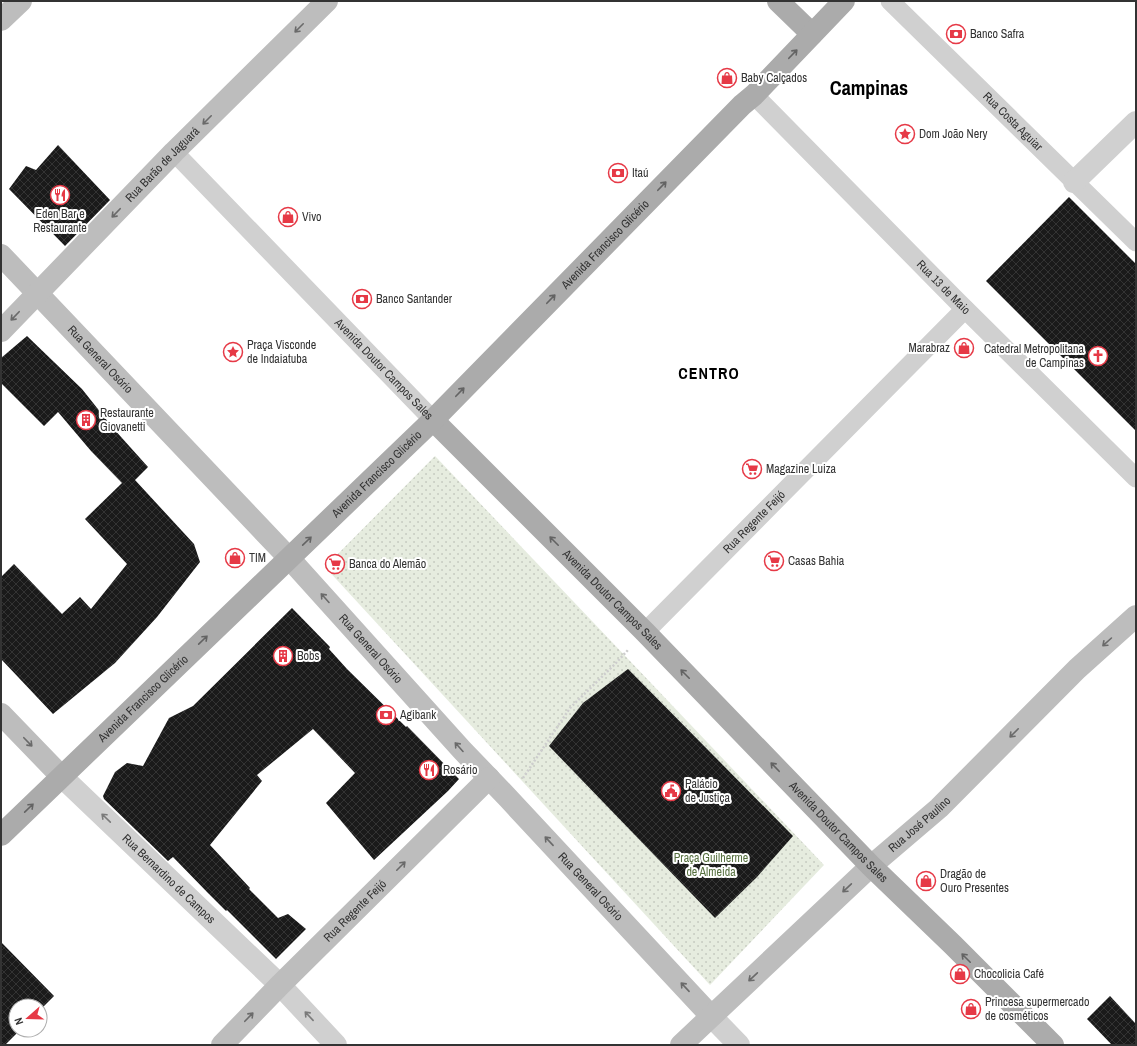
<svg xmlns="http://www.w3.org/2000/svg" width="1137" height="1046" font-family="'Archivo Narrow',sans-serif">
<style>
.park{fill:url(#park-dots)}
.building{fill:url(#building-cross-hatch)}
.lines{fill:none;stroke-linecap:round;stroke-linejoin:round}
.path{stroke:#cdcdcd;stroke-width:2.5;stroke-dasharray:2 2;stroke-linecap:butt}
.pedestrian{stroke:#d0d0d0;stroke-width:19}
.minor{stroke:#d0d0d0;stroke-width:22}
.tertiary{stroke:#d0d0d0;stroke-width:22}
.secondary{stroke:#bdbdbd;stroke-width:22}
.primary{stroke:#ababab;stroke-width:22}
.oneway{stroke:#6a6a6a}
.oneway2{stroke:#636363}
.oneway3{stroke:#7a7a7a}
.labels{text-anchor:middle;stroke-width:4;stroke-linejoin:round;paint-order:stroke}
.poi-label{font-size:12px;fill:#333;stroke:#fff;text-anchor:start}
.street-label{font-size:12px;fill:#333;stroke:#fff}
.park-label{font-size:12px;fill:#56703f;stroke:#fff}
.district-label{font-size:16px;font-weight:bold;letter-spacing:1px;fill:#000;stroke:#fff}
.town-label{font-size:20px;font-weight:bold;fill:#000;stroke:#fff}
</style>
<defs>
<pattern id="park-dots" width="8" height="8" patternUnits="userSpaceOnUse"><rect width="8" height="8" fill="#e6ecdf"/><path d="M2 2h.1M6 6h.1" fill="none" stroke="#c6cbc0" stroke-width="1.8" stroke-linecap="round"/></pattern>
<pattern id="building-cross-hatch" width="8" height="8" patternUnits="userSpaceOnUse"><rect width="8" height="8" fill="#1a1a1a"/><path d="M0 0l8 8M0 8l8-8" fill="none" stroke="#333"/></pattern>
</defs>
<rect width="100%" height="100%" fill="#fff"/>
<polygon class="park" points="435,456 824,865 710,985 325,567"/>
<g class="building">
<polygon points="58,145 110,200 65,246 9,189 26,166 36,170"/>
<polygon points="1069,197 1136,264 1136,431 986,281"/>
<polygon points="27,336 82,389 113,428 148,467 135,480 194,544 200,562 157,617 115,663 53,714 1,659 1,577 14,564 62,614 80,597 91,609 127,564 85,519 122,483 91,451 58,412 44,426 1,383 1,358"/>
<polygon points="292,608 330,647 329,649 347,669 406,727 407,726 459,779 448,791 374,860 326,803 355,773 313,729 257,775 262,781 210,845 250,888 249,889 278,918 288,914 306,929 276,959 227,910 226,911 207,892 173,857 168,861 104,799 103,796 115,772 127,763 143,766 169,718 193,706"/>
<polygon points="628,669 793,836 757,877 715,918 549,746 583,703"/>
<polygon points="1,942 54,996 40,1010 40,1006 16,1006 16,1030 20,1030 5,1045 1,1045"/>
<polygon points="1110,996 1136,1024 1136,1045 1112,1045 1087,1019"/>
</g>
<g class="lines">
<polyline class="path" points="523,778 570,708 615,664 628,650"/>
<g class="pedestrian">
<path id="s1" d="M 890,1 L 1136,242"/>
<path id="s2" d="M 754,95 L 957,301 L 1136,478"/>
<path id="s3" d="M 174,152 L 433,420"/>
<path id="s4" d="M 645,632 L 965,309"/>
</g>
<polyline class="minor" points="1074,182 1136,122"/>
<g class="tertiary">
<path id="s5" d="M 61,776 L 280,985 L 336,1045"/>
<polyline points="711,1016 739,1045"/>
</g>
<g class="secondary">
<polyline points="1,20 21,1"/>
<path id="s6" d="M 1,255 L 289,558 L 462,750 L 508,798 L 711,1016"/>
<path id="s7" d="M 1,331 L 174,152 L 327,1"/>
<polyline points="1,714 61,776"/>
<path id="s8" d="M 222,1045 L 280,985 L 489,778"/>
<path id="s9" d="M 681,1045 L 871,866 L 939,808 L 1077,669 L 1136,616"/>
</g>
<g class="primary">
<polyline points="778,1 812,34"/>
<path id="s10" d="M 433,420 L 645,632 L 871,866 L 953,945 L 1053,1045"/>
<path id="s11" d="M 1,835 L 433,420 L 742,105 L 754,95 L 844,1"/>
</g>
</g>
<defs><path id="oneway-shaft" d="M-6 0H5M1.5-3L5.5 0L1.5 3" fill="none" stroke-width="1.6" stroke-linecap="round" stroke-linejoin="round"/></defs>
<g class="oneway">
<use href="#oneway-shaft" transform="translate(299 28) rotate(135)"/>
<use href="#oneway-shaft" transform="translate(207 120) rotate(135)"/>
<use href="#oneway-shaft" transform="translate(116 213) rotate(134)"/>
<use href="#oneway-shaft" transform="translate(15 316) rotate(134)"/>
<use href="#oneway-shaft" transform="translate(325 598) rotate(-132)"/>
<use href="#oneway-shaft" transform="translate(1107 642) rotate(138)"/>
<use href="#oneway-shaft" transform="translate(1014 733) rotate(135)"/>
<use href="#oneway-shaft" transform="translate(28 742) rotate(46)"/>
<use href="#oneway-shaft" transform="translate(459 747) rotate(-132)"/>
<use href="#oneway-shaft" transform="translate(549 841) rotate(-133)"/>
<use href="#oneway-shaft" transform="translate(401 866) rotate(-45)"/>
<use href="#oneway-shaft" transform="translate(847 888) rotate(137)"/>
<use href="#oneway-shaft" transform="translate(753 977) rotate(137)"/>
<use href="#oneway-shaft" transform="translate(685 987) rotate(-133)"/>
<use href="#oneway-shaft" transform="translate(249 1017) rotate(-46)"/>
</g>
<g class="oneway2">
<use href="#oneway-shaft" transform="translate(793 54) rotate(-46)"/>
<use href="#oneway-shaft" transform="translate(662 186) rotate(-46)"/>
<use href="#oneway-shaft" transform="translate(551 299) rotate(-46)"/>
<use href="#oneway-shaft" transform="translate(460 392) rotate(-46)"/>
<use href="#oneway-shaft" transform="translate(307 541) rotate(-44)"/>
<use href="#oneway-shaft" transform="translate(554 541) rotate(-135)"/>
<use href="#oneway-shaft" transform="translate(203 640) rotate(-44)"/>
<use href="#oneway-shaft" transform="translate(685 674) rotate(-135)"/>
<use href="#oneway-shaft" transform="translate(775 767) rotate(-134)"/>
<use href="#oneway-shaft" transform="translate(29 808) rotate(-44)"/>
<use href="#oneway-shaft" transform="translate(966 958) rotate(-135)"/>
</g>
<g class="oneway3">
<use href="#oneway-shaft" transform="translate(106 818) rotate(-136)"/>
<use href="#oneway-shaft" transform="translate(309 1016) rotate(-133)"/>
</g>
<defs>
<symbol id="bank-ring" viewBox="-11 -11 22 22"><circle r="9.5" fill="#fff" stroke="#e63946" stroke-width="1.5"/><path d="M-6-4H6V4H-6ZM0-2.3a2.3 2.3 0 1 0 0 4.6a2.3 2.3 0 1 0 0-4.6Z" fill="#e63946"/></symbol>
<symbol id="shop-ring" viewBox="-11 -11 22 22"><circle r="9.5" fill="#fff" stroke="#e63946" stroke-width="1.5"/><path d="M-5-2.5h2.3a2.7 3.5 0 0 1 5.4 0H5L5.5 6h-11ZM-1.5-2.5h3a1.5 2.3 0 0 0-3 0Z" fill="#e63946"/></symbol>
<symbol id="sight-ring" viewBox="-11 -11 22 22"><circle r="9.5" fill="#fff" stroke="#e63946" stroke-width="1.5"/><path d="M0-6L1.8-2.2L6-1.7L2.9 1.2L3.7 5.4L0 3.3L-3.7 5.4L-2.9 1.2L-6-1.7L-1.8-2.2Z" fill="#e63946"/></symbol>
<symbol id="restaurant-ring" viewBox="-11 -11 22 22"><circle r="9.5" fill="#fff" stroke="#e63946" stroke-width="1.5"/><path d="M-5-6h1v4h1v-4h1v4h1v-4h1v5L-1.5 .5V6h-2V.5L-5-1ZM5-6V6H3V1.5H1.5Q1.5-4 5-6Z" fill="#e63946"/></symbol>
<symbol id="church-ring" viewBox="-11 -11 22 22"><circle r="9.5" fill="#fff" stroke="#e63946" stroke-width="1.5"/><path d="M-1.2-6h2.4v3.5h3.3v2.4h-3.3V6h-2.4V-.1h-3.3v-2.4h3.3Z" fill="#e63946"/></symbol>
<symbol id="building-ring" viewBox="-11 -11 22 22"><circle r="9.5" fill="#fff" stroke="#e63946" stroke-width="1.5"/><path d="M-4-6H4V6H1V3H-1V6H-4ZM-2.5-4.3h1.7v1.8h-1.7ZM.8-4.3h1.7v1.8H.8ZM-2.5-1h1.7V.8h-1.7ZM.8-1h1.7V.8H.8Z" fill="#e63946"/></symbol>
<symbol id="supermarket-ring" viewBox="-11 -11 22 22"><circle r="9.5" fill="#fff" stroke="#e63946" stroke-width="1.5"/><path d="M-6-5.5h2.5l.6 2H6L4.5 2H-2.5L-4.4-4H-6ZM-1.5 3.2a1.3 1.3 0 1 0 .1 0ZM3 3.2a1.3 1.3 0 1 0 .1 0Z" fill="#e63946"/></symbol>
<symbol id="civic-ring" viewBox="-11 -11 22 22"><circle r="9.5" fill="#fff" stroke="#e63946" stroke-width="1.5"/><path d="M-.6-6.5H3V-4.5H.6V-3L4-1V1h2V6H-6V1h2V-1L-.6-3ZM-1.2 2.5V6h2.4V2.5Z" fill="#e63946"/></symbol>
</defs>
<g fill-rule="evenodd">
<use href="#bank-ring" x="945" y="23" width="22" height="22"/>
<use href="#shop-ring" x="716" y="67" width="22" height="22"/>
<use href="#sight-ring" x="894" y="123" width="22" height="22"/>
<use href="#bank-ring" x="607" y="162" width="22" height="22"/>
<use href="#restaurant-ring" x="49" y="184" width="22" height="22"/>
<use href="#shop-ring" x="277" y="206" width="22" height="22"/>
<use href="#bank-ring" x="351" y="288" width="22" height="22"/>
<use href="#shop-ring" x="953" y="337" width="22" height="22"/>
<use href="#sight-ring" x="222" y="341" width="22" height="22"/>
<use href="#church-ring" x="1087" y="345" width="22" height="22"/>
<use href="#building-ring" x="75" y="409" width="22" height="22"/>
<use href="#supermarket-ring" x="741" y="458" width="22" height="22"/>
<use href="#shop-ring" x="224" y="547" width="22" height="22"/>
<use href="#supermarket-ring" x="763" y="550" width="22" height="22"/>
<use href="#supermarket-ring" x="324" y="553" width="22" height="22"/>
<use href="#building-ring" x="272" y="645" width="22" height="22"/>
<use href="#bank-ring" x="375" y="704" width="22" height="22"/>
<use href="#restaurant-ring" x="418" y="759" width="22" height="22"/>
<use href="#civic-ring" x="660" y="780" width="22" height="22"/>
<use href="#shop-ring" x="915" y="870" width="22" height="22"/>
<use href="#shop-ring" x="949" y="963" width="22" height="22"/>
<use href="#shop-ring" x="960" y="998" width="22" height="22"/>
</g>
<g class="labels">
<g class="poi-label">
<text x="970" y="38">Banco Safra</text>
<text x="741" y="82">Baby Calçados</text>
<text x="919" y="138">Dom João Nery</text>
<text x="632" y="177">Itaú</text>
<text x="60" y="218" text-anchor="middle">Eden Bar e<tspan x="60" dy="14">Restaurante</tspan></text>
<text x="302" y="221">Vivo</text>
<text x="376" y="303">Banco Santander</text>
<text x="247" y="349">Praça Visconde<tspan x="247" dy="14">de Indaiatuba</tspan></text>
<text x="950" y="352" text-anchor="end">Marabraz</text>
<text x="1084" y="353" text-anchor="end">Catedral Metropolitana<tspan x="1084" dy="14">de Campinas</tspan></text>
<text x="100" y="417">Restaurante<tspan x="100" dy="14">Giovanetti</tspan></text>
<text x="766" y="473">Magazine Luiza</text>
<text x="249" y="562">TIM</text>
<text x="788" y="565">Casas Bahia</text>
<text x="349" y="568">Banca do Alemão</text>
<text x="297" y="660">Bobs</text>
<text x="400" y="719">Agibank</text>
<text x="443" y="774">Rosário</text>
<text x="685" y="788">Palácio<tspan x="685" dy="14">de Justiça</tspan></text>
<text x="940" y="878">Dragão de<tspan x="940" dy="14">Ouro Presentes</tspan></text>
<text x="974" y="978">Chocolicia Café</text>
<text x="985" y="1006">Princesa supermercado<tspan x="985" dy="14">de cosméticos</tspan></text>
</g>
<g class="street-label">
<text dy="4" stroke="none"><textPath href="#s1" startOffset="172">Rua Costa Aguiar</textPath></text>
<text dy="4" stroke="none"><textPath href="#s7" startOffset="232">Rua Barão de Jaguará</textPath></text>
<text dy="4" stroke="none"><textPath href="#s11" startOffset="845">Avenida Francisco Glicério</textPath></text>
<text dy="4" stroke="none"><textPath href="#s2" startOffset="270">Rua 13 de Maio</textPath></text>
<text dy="4" stroke="none"><textPath href="#s6" startOffset="144">Rua General Osório</textPath></text>
<text dy="4" stroke="none"><textPath href="#s3" startOffset="302">Avenida Doutor Campos Sales</textPath></text>
<text dy="4" stroke="none"><textPath href="#s11" startOffset="521">Avenida Francisco Glicério</textPath></text>
<text dy="4" stroke="none"><textPath href="#s4" startOffset="155">Rua Regente Feijó</textPath></text>
<text dy="4" stroke="none"><textPath href="#s10" startOffset="254">Avenida Doutor Campos Sales</textPath></text>
<text dy="4" stroke="none"><textPath href="#s6" startOffset="540">Rua General Osório</textPath></text>
<text dy="4" stroke="none"><textPath href="#s11" startOffset="197">Avenida Francisco Glicério</textPath></text>
<text dy="4" stroke="none"><textPath href="#s9" startOffset="325">Rua José Paulino</textPath></text>
<text dy="4" stroke="none"><textPath href="#s10" startOffset="578">Avenida Doutor Campos Sales</textPath></text>
<text dy="4" stroke="none"><textPath href="#s5" startOffset="149">Rua Bernardino de Campos</textPath></text>
<text dy="4" stroke="none"><textPath href="#s6" startOffset="864">Rua General Osório</textPath></text>
<text dy="4" stroke="none"><textPath href="#s8" startOffset="189">Rua Regente Feijó</textPath></text>
</g>
<g class="park-label">
<text x="711" y="862">Praça Guilherme<tspan x="711" dy="14">de Almeida</tspan></text>
</g>
<g class="district-label">
<text x="709" y="379">CENTRO</text>
</g>
<g class="town-label">
<text x="869" y="95">Campinas</text>
</g>
</g>
<rect width="1137" height="1046" fill="none" stroke="#333333" stroke-width="4"/>
<g transform="translate(28 1018) rotate(250)"><circle r="19" fill="#ffffff" stroke="#adadad"/>
<path d="M0-3L7 15L0 10L-7 15Z" fill="#e63946"/>
<text y="-6" font-size="11" font-weight="bold" text-anchor="middle" fill="#333333">N</text>
</g>
</svg>
